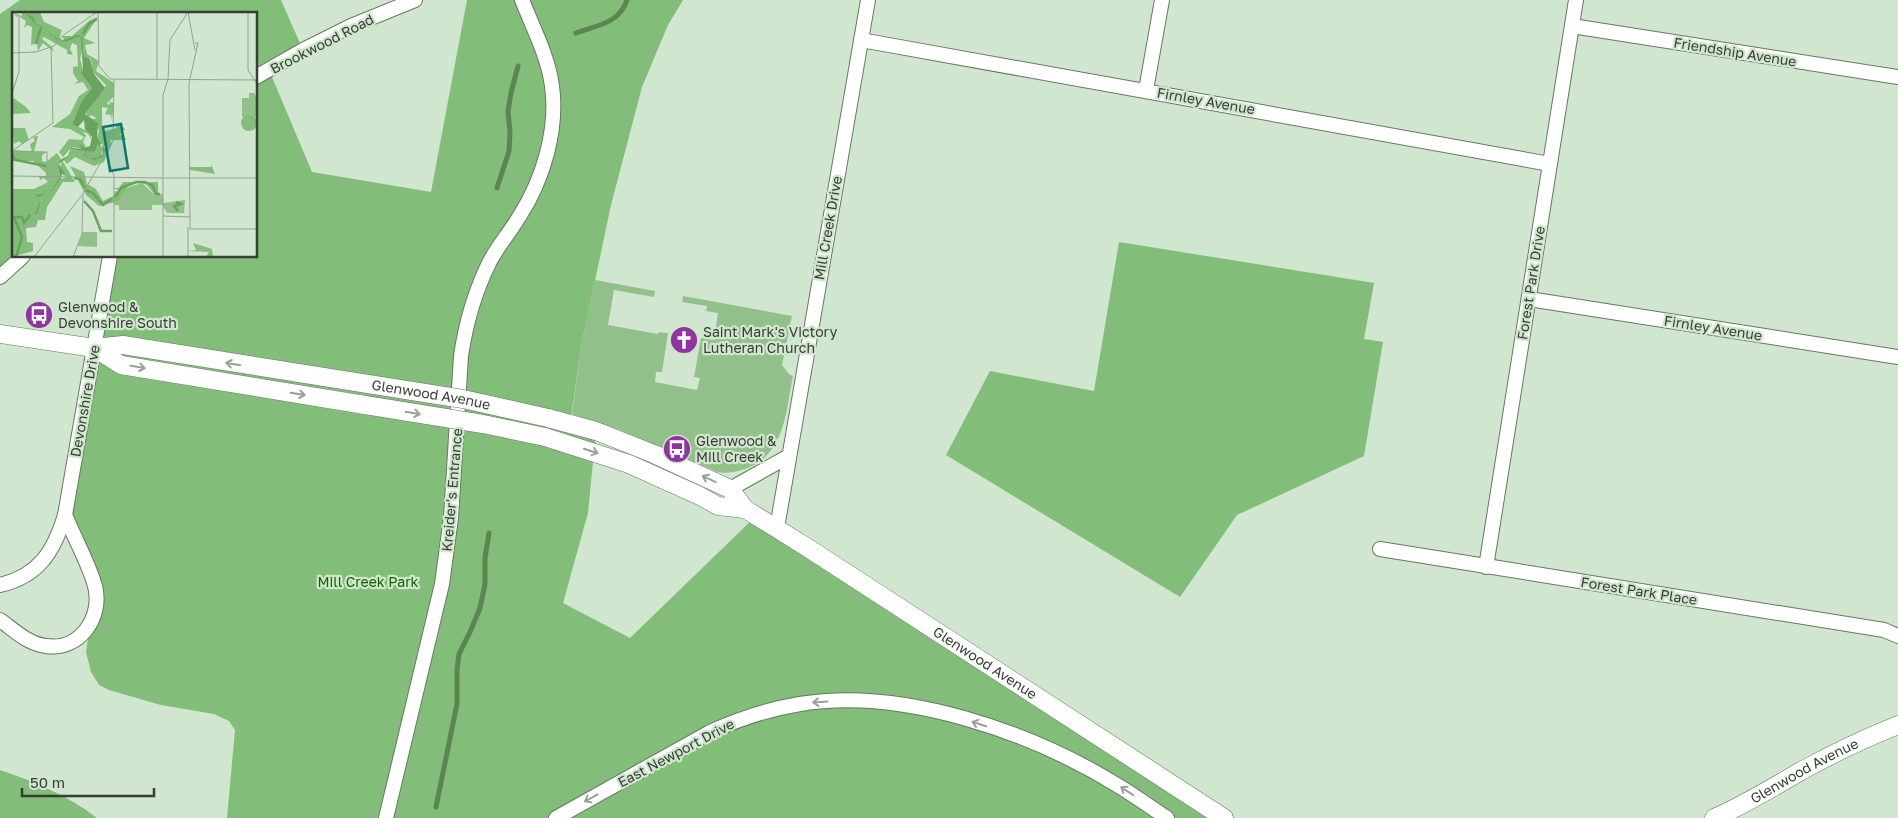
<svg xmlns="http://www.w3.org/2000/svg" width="1898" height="818" font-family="'Golos Text',sans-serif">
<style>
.green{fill:#92c08b}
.forest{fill:#82bd79}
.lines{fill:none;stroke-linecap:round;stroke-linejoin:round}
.stream{stroke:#5b8553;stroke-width:5}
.minor-casing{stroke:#667862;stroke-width:16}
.tertiary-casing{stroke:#667862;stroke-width:19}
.minor{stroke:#fff;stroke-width:14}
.tertiary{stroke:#fff;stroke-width:18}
.tertiary-bridge-casing{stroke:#667862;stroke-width:19;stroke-linecap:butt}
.tertiary-bridge{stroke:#fff;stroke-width:18}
.oneway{stroke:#9b9f9a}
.labels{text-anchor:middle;stroke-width:4.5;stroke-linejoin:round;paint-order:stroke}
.street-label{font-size:14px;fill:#373f35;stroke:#d1e6ce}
.poi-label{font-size:14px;fill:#373f35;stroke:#d1e6ce;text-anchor:start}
.park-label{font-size:14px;fill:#136300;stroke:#d1e6ce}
.inset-river{fill:none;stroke:#6aa360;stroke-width:2.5}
.inset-road{fill:none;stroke:#93a391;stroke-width:1}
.view{fill:#0f766e;fill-opacity:0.15;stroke:#0f766e;stroke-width:2.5}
.inset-edge{fill:none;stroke:#373f35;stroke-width:2.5}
</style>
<rect width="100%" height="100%" fill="#d1e6ce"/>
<path class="green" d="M 595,280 L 655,291 L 654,297 L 614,290 L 608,325 L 658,334 L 659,332 L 668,333 L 662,372 L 656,372 L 655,382 L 697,390 L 700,378 L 694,377 L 701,338 L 714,340 L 718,313 L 706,311 L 707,306 L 682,302 L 683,296 L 792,316 L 782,365 L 789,374 L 793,376 C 786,409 786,449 752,466 C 741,471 730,474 718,472 L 620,430 L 572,414 L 582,342 Z"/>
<g class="forest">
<polygon points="20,0 281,0 303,50 269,70 312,172 431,192 467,0 683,0 668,25 642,87 611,205 582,342 570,424 596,431 588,513 563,603 630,638 756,516 1224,818 227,818 235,730 229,721 214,714 161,705 109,690 99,685 91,672 86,652 90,627 97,603 65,515 110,256 256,256 256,14 14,14 14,256 0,277 0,14"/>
<polygon points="1119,242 1374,283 1364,339 1383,342 1364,456 1237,515 1180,597 946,455 990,371 1094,391"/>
<path d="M 0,770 C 35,782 67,795 97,818 L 0,818 Z"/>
</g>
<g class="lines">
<g class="stream">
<path d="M 576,33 C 597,25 619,24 627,0"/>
<polyline points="497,188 509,151 510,132 508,111 511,93 518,66"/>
<polyline points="436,807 457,704 457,670 459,654 470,632 480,608 485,584 485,558 489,533"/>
</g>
<defs>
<g id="minor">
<polyline points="1572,26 1898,77"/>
<polyline points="861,40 1550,164"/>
<polyline points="256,77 303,50 351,26 415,0"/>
<polyline points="1146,90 1162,0"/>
<polyline points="0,277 23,256"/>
<polyline points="1529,299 1898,357"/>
<polyline points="730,489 789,456"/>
<polyline points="777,528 868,0"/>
<polyline points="1380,549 1884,630 1898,636"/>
<polyline points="1486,567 1576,0"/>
<path d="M 0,585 C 39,576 54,551 65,515 L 110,256"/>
<path d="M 0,620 C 14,630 28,644 46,646 C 80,651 103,617 95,586 C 89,564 74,537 65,515"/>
<path d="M 386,818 L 442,584 L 451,518 L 461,356 C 466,322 475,291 490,261 C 498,246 510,232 519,217 C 543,180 558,130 552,86 C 548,56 533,28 522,0"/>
<path d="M 556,818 L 710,732 C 739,719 769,709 800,704 C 902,687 1031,732 1117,785 C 1134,795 1150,807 1167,818"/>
</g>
<g id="tertiary">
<polyline points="0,334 94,348 123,345 368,384"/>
<polyline points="94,348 121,365 365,405"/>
<path id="s1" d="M 548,418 L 596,431 L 654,454 L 730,489 L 745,509 L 808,548 L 1224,818"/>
<polyline points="545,437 629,464 700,496 718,506 745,509"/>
<path id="s2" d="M 1714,818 C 1744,805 1772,788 1801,771 C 1832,754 1865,738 1898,725"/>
</g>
</defs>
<use href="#minor" class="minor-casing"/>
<use href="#tertiary" class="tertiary-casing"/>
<use href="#minor" class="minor"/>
<use href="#tertiary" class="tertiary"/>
<defs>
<g id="tertiary-bridge">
<path id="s3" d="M 368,384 L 463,399 L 548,418"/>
<polyline points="365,405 483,424 545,437"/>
</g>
</defs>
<use href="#tertiary-bridge" class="tertiary-bridge-casing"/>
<use href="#tertiary-bridge" class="tertiary-bridge"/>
</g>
<defs><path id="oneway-shaft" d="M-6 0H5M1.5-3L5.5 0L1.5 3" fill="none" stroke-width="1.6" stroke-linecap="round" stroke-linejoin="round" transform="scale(1.25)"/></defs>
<g class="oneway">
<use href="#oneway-shaft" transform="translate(233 364) rotate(-171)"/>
<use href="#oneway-shaft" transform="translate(138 367) rotate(9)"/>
<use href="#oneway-shaft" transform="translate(298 394) rotate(9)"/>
<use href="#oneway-shaft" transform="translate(413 413) rotate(9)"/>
<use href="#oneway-shaft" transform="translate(591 451) rotate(18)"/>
<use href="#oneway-shaft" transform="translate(709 479) rotate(-155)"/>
<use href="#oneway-shaft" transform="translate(820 702) rotate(176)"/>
<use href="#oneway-shaft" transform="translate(979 724) rotate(-162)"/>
<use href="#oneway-shaft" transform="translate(1127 791) rotate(-147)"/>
<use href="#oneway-shaft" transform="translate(591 798) rotate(151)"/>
</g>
<defs>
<symbol id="bus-disc" viewBox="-11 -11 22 22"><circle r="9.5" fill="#8f35a0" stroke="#d1e6ce"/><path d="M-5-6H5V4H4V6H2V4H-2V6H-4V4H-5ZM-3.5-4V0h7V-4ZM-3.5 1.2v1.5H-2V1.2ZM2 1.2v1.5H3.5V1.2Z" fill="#fff"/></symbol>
<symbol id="church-disc" viewBox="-11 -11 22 22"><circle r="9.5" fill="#8f35a0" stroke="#d1e6ce"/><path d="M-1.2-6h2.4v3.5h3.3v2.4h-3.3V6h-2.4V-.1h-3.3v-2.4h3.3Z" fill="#fff"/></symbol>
</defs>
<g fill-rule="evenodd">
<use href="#bus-disc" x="23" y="299" width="32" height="32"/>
<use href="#church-disc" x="668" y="324" width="32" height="32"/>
<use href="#bus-disc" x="661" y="433" width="32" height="32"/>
</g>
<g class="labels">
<g class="street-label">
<text transform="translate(322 44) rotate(-27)" y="5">Brookwood Road</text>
<text transform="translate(1735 52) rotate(9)" y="5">Friendship Avenue</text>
<text transform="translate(1206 101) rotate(10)" y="5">Firnley Avenue</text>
<text transform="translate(828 228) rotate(-80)" y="5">Mill Creek Drive</text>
<text transform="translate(1531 283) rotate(-81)" y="5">Forest Park Drive</text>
<text transform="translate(1713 328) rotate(9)" y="5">Firnley Avenue</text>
<text dy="5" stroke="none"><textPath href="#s3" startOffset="64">Glenwood Avenue</textPath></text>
<text transform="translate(85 401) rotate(-80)" y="5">Devonshire Drive</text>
<text transform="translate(452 490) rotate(-85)" y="5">Kreider's Entrance</text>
<text transform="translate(1639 591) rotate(9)" y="5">Forest Park Place</text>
<text dy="5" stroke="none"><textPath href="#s1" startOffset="506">Glenwood Avenue</textPath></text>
<text transform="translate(676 753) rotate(-28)" y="5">East Newport Drive</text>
<text dy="5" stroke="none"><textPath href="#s2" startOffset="102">Glenwood Avenue</textPath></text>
</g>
<g class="poi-label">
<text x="58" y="312">Glenwood &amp;<tspan x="58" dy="16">Devonshire South</tspan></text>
<text x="703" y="337">Saint Mark's Victory<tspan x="703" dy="16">Lutheran Church</tspan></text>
<text x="696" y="446">Glenwood &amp;<tspan x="696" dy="16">Mill Creek</tspan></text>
</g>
<g class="park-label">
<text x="368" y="587">Mill Creek Park</text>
</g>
</g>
<g transform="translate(12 12)">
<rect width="245" height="245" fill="#d1e6ce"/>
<path d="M 237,81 L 242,81 L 245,86 L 245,105 L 230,105 L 230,86 L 237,86 ZM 130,171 L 143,183 L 151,183 L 151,191 L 173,188 L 172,201 L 155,201 L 150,193 L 140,193 L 140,198 L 107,198 L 107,193 L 102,193 L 102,180 ZM 71,220 L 85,220 L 85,235 L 66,234 Z" fill="#92c08b"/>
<path d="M 0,0 L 10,4 L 10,0 L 13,0 L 23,10 L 15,0 L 28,0 L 32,10 L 50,18 L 47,27 L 40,24 L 39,18 L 40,25 L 54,30 L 70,24 L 53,29 L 50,24 L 60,24 L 78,8 L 86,5 L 72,26 L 83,31 L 73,33 L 75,42 L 87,49 L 84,59 L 102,71 L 102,84 L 95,91 L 97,93 L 98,90 L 102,91 L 100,108 L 99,103 L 93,102 L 96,96 L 90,95 L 90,120 L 105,116 L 103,113 L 107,111 L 113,117 L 107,123 L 112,123 L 114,128 L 98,128 L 100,132 L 92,150 L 82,154 L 63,145 L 55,152 L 51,147 L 57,144 L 61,136 L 83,140 L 86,130 L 91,137 L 89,145 L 94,137 L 85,125 L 87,120 L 85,110 L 78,108 L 85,106 L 78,103 L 77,106 L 74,101 L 94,73 L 81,60 L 79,47 L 72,44 L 71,34 L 68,47 L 71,58 L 68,60 L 80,76 L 69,90 L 60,112 L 75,119 L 78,124 L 77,120 L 80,128 L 75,121 L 70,120 L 74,123 L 71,130 L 74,135 L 70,137 L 62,135 L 58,137 L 51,145 L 47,140 L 57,127 L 69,128 L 72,125 L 58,117 L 40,115 L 58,102 L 67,84 L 76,78 L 71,70 L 62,72 L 66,69 L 61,61 L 61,55 L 66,54 L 65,33 L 60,31 L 58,37 L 61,43 L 55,42 L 55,38 L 32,25 L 30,27 L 40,35 L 42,40 L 31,31 L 26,39 L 25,31 L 19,33 L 20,15 L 15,13 L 12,16 L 14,9 ZM 0,85 L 14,95 L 19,101 L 0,102 ZM229 111a8 8 0 1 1 16 0a8 8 0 1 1-16 0ZM 0,116 L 13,116 L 17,128 L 10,132 L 7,129 L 2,132 ZM 26,124 L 22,140 L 35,140 L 30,143 L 30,149 L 34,150 L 45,141 L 49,147 L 46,153 L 48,167 L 55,165 L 48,158 L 50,148 L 63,170 L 51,170 L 35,195 L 33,208 L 26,208 L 24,215 L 14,216 L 15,230 L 21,231 L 21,239 L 0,245 L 0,177 L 22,177 L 36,170 L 32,166 L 28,168 L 27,164 L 34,164 L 34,161 L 21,149 L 0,149 L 0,138 L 20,140 L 18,132 L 23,129 L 21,125 ZM 199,152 L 203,162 L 178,158 L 178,155 L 199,155 ZM 58,154 L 72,160 L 75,172 L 84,177 L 91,189 L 105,182 L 106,178 L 102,176 L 107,176 L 111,170 L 146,170 L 146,181 L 151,183 L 143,183 L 135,173 L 127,170 L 115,175 L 107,189 L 87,194 L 74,183 ZM 181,231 L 200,237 L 201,245 L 183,245 L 194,245 L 197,240 L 176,239 L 184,238 Z" fill="#82bd79"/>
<path d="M 13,0 L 21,5 L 24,12 L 37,17 L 40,24 L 51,28 L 66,23 L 70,24 L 72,44 L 78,47 L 82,62 L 93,76 L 73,102 L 86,111 L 85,125 L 94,138 L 90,145 L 82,148 L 70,143 L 74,143 L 73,139 L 60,137 L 57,144 L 47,152 L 54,164 L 50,162 L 49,166 L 40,179 L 34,178 L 31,183 L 26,185 L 24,183 L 28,192 L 25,202 L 20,201 L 17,207 L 20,201 L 24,201 L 27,191 L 24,183 L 31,182 L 33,178 L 40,178 L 48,165 L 46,154 L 48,148 L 56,144 L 59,136 L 70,137 L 67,131 L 72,136 L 78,134 L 80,125 L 73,117 L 72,108 L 66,115 L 73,119 L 60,112 L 69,90 L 80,76 L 68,60 L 71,58 L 69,24 L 54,30 L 44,27 L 39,24 L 37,17 L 24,13 ZM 86,131 L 87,134 L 90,131 L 91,142 L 85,146 L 75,146 L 74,139 L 83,140 Z" fill="#6aa360" fill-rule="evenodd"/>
<path class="inset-river" d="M 71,22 L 77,12 L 85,7M 24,32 L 29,15M 0,143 L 3,148 L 34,154M 62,166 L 68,167 L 73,176M 73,178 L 81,181 L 91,193 L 100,187M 103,185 L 109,176 L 124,170 L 133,170 L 141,174 L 144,182 L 148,182M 72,189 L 81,199 L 89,219 L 100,219M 164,190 L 169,192 L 162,194 L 166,199M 4,245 L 10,225 L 2,205 L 10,205 L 12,211 L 18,203"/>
<path class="inset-road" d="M 86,0 L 87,54 L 98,67 L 245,68M 145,0 L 145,67M 176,0 L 183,38M 236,0 L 236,58 L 245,72M 183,31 L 186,31 L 177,71 L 178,217 L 245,217M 0,41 L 24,40 L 42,34 L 50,24 L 85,0M 0,81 L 7,60 L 7,6 L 0,0M 0,139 L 41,111 L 39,35M 2,139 L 35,140 L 35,156 L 44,165M 95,146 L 102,164 L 102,245M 0,164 L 151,166M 152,166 L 245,166M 151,204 L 178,205M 61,244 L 92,245M 22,245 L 70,183M 61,245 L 70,222 L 71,181 L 101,129 L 102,67M 151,245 L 151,83 L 156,67 L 158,28 L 176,0M 176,245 L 176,215"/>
<path class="view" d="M 109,112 L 116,156 L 98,159 L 91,115 Z"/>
<rect width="245" height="245" class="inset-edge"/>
</g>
<path d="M22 788v8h132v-8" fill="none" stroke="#373f35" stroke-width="2.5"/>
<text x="30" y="788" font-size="15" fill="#373f35" stroke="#d1e6ce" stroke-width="4" paint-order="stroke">50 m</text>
</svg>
